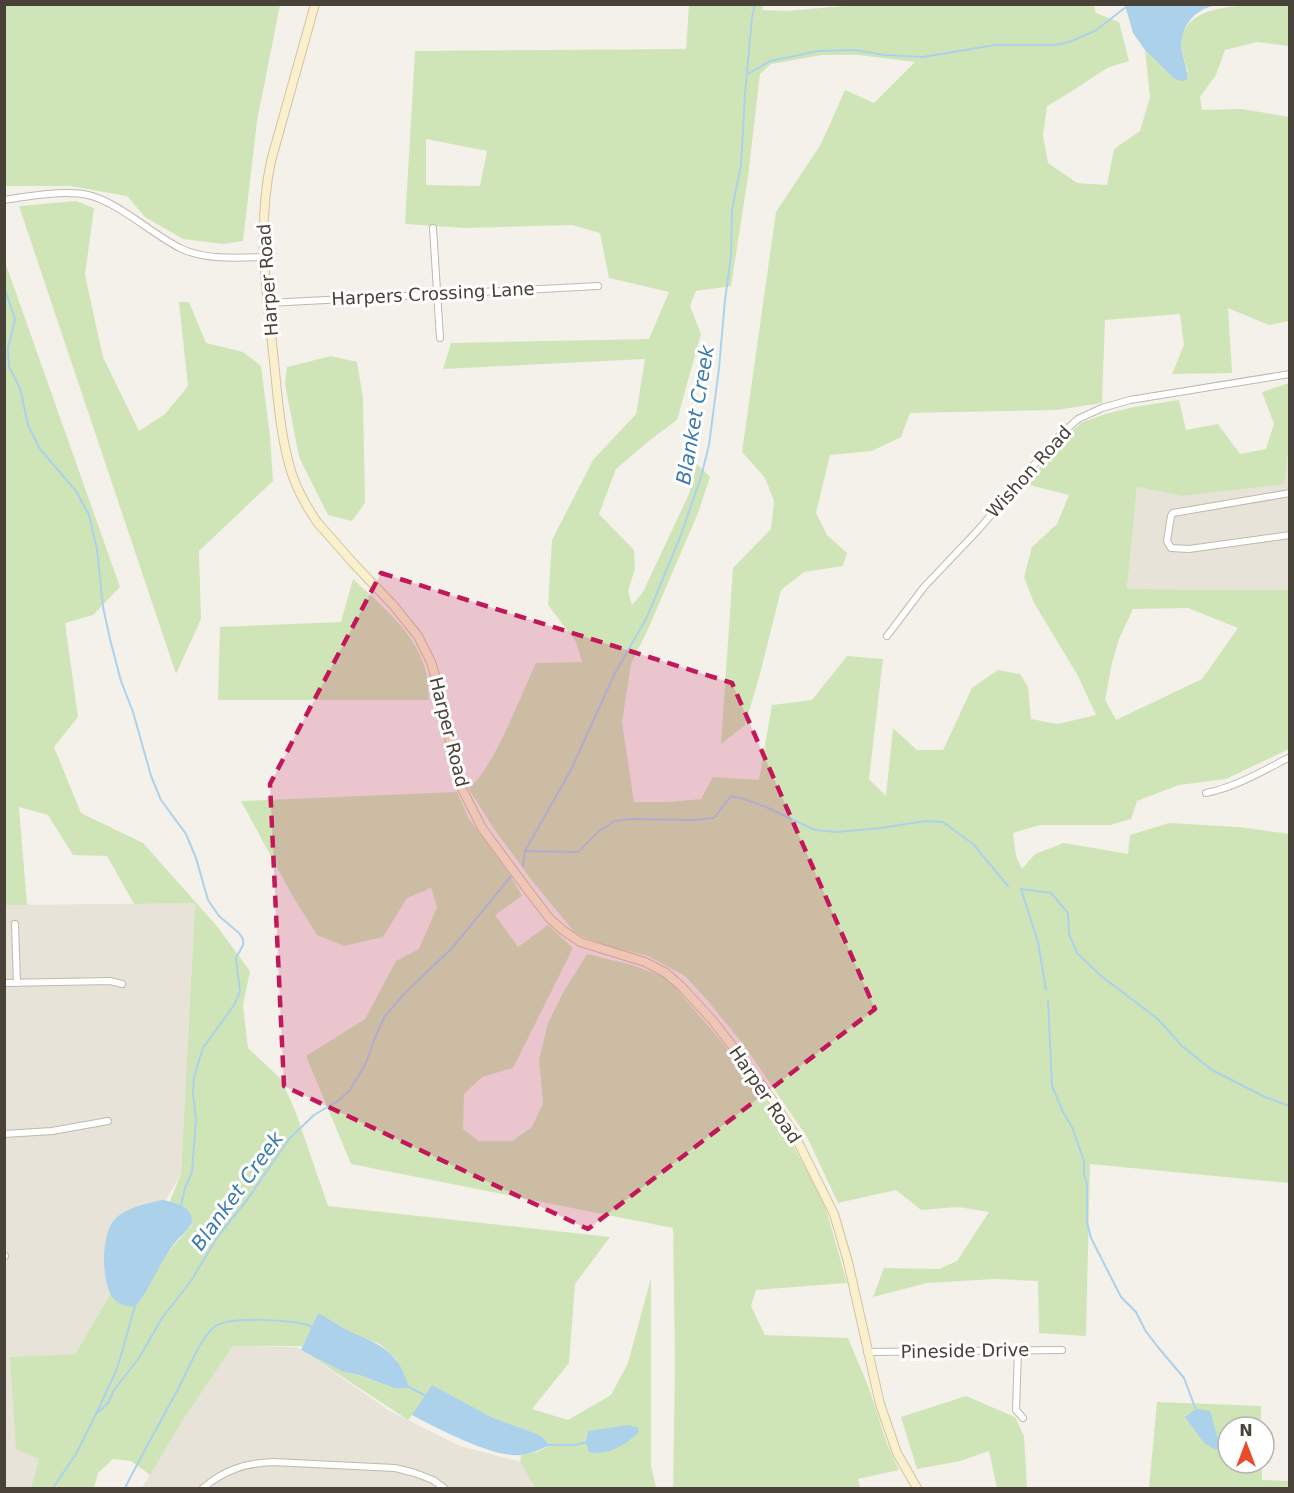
<svg xmlns="http://www.w3.org/2000/svg" width="1294" height="1493" font-family="'DejaVu Sans',sans-serif">
<style>
.residential{fill:#e7e3d9}
.green{fill:#d0e5b7;fill-rule:evenodd}
.water{fill:#acd1eb}
.lines{fill:none;stroke-linecap:round;stroke-linejoin:round}
.stream{stroke:#acd1eb;stroke-width:2}
.street-casing{stroke:#bfb9ae;stroke-width:8}
.secondary-casing{stroke:#d0c49e;stroke-width:10}
.street{stroke:#fff;stroke-width:6}
.secondary{stroke:#fbf0ce;stroke-width:8}
.marked{fill:#c2185b;fill-opacity:0.2;stroke:#c2185b;stroke-width:4.5;stroke-dasharray:12 8;stroke-linejoin:round}
.labels{text-anchor:middle;stroke-width:6;stroke-linejoin:round;paint-order:stroke}
.street-label{font-size:18px;fill:#484239;stroke:#fff}
.water-label{font-size:20px;font-style:italic;fill:#3a7aac;stroke:#fff}
</style>
<rect width="100%" height="100%" fill="#f4f1eb"/>
<g class="residential">
<polygon points="1289,444 1289,590 1127,589 1137,487 1182,496"/>
<polygon points="195,903 181,1174 75,1354 39,1459 31,1488 4,1488 4,905"/>
<polygon points="233,1346 297,1347 390,1411 460,1446 520,1462 535,1488 142,1488 181,1423"/>
</g>
<g class="green">
<path d="M 868,4 L 1094,5 L 1096,13 L 1119,22 L 1129,61 L 1107,68 L 1069,93 L 1047,106 L 1043,135 L 1048,163 L 1077,183 L 1107,185 L 1114,149 L 1140,131 L 1150,97 L 1145,50 L 1173,78 L 1188,72 C 1186,65 1183,57 1182,50 C 1175,0 1254,5 1289,5 L 1289,46 L 1257,42 L 1225,50 L 1216,75 L 1200,97 L 1202,110 L 1242,109 L 1289,117 L 1289,321 L 1269,325 L 1228,308 L 1232,373 L 1172,374 L 1184,345 L 1180,314 L 1105,320 L 1102,403 L 1056,410 L 910,413 L 901,437 L 872,451 L 830,455 L 816,513 L 827,535 L 847,553 L 843,566 L 804,572 L 781,590 L 760,674 L 745,725 L 721,744 L 733,568 L 771,529 L 774,501 L 765,478 L 742,452 L 776,212 L 821,144 L 845,90 L 874,103 L 915,62 L 858,55 L 822,55 L 771,64 L 760,74 L 748,177 L 731,286 L 696,291 L 690,306 L 701,334 L 677,420 L 650,440 L 616,469 L 599,514 L 634,550 L 635,569 L 628,591 L 632,605 L 643,592 L 689,494 L 697,464 L 710,477 L 698,513 L 649,627 L 631,664 L 622,722 L 634,802 L 669,802 L 701,799 L 713,777 L 759,780 L 772,705 L 812,700 L 847,656 L 883,659 L 869,779 L 886,796 L 893,728 L 917,750 L 943,750 L 972,688 L 998,670 L 1020,674 L 1028,687 L 1031,719 L 1058,724 L 1096,715 L 1078,676 L 1034,603 L 1024,577 L 1032,547 L 1057,524 L 1069,495 L 1025,484 L 1069,434 L 1081,423 L 1105,414 L 1134,407 L 1179,400 L 1186,430 L 1218,424 L 1240,454 L 1266,449 L 1274,424 L 1262,392 L 1289,383 L 1289,444 L 1284,484 L 1182,496 L 1137,487 L 1127,589 L 1289,590 L 1289,749 L 1226,779 L 1179,785 L 1137,801 L 1131,819 L 1110,825 L 1040,825 L 1013,833 L 1016,856 L 1022,869 L 1035,854 L 1064,843 L 1128,854 L 1130,835 L 1169,823 L 1239,827 L 1289,834 L 1289,1183 L 1090,1164 L 1086,1336 L 1039,1333 L 1038,1281 L 995,1279 L 927,1283 L 873,1297 L 884,1268 L 939,1269 L 957,1261 L 989,1212 L 958,1207 L 921,1210 L 896,1190 L 838,1203 L 807,1137 L 743,1044 L 707,1000 L 685,976 L 648,956 L 607,946 L 576,934 L 533,882 L 494,829 L 468,788 C 491,775 523,690 536,663 L 582,662 L 576,642 L 548,605 L 552,540 L 593,460 L 636,414 L 645,359 L 443,369 L 451,343 L 649,339 L 669,292 L 609,278 L 600,233 L 572,225 L 464,228 L 405,224 L 415,51 L 686,49 L 689,5 L 763,5 L 762,10 L 786,11 ZM 426,139 L 487,151 L 480,186 L 426,185 ZM 1188,608 L 1238,628 L 1202,679 L 1116,720 L 1105,700 L 1112,663 L 1119,639 L 1133,609 Z"/>
<polygon points="4,5 280,5 257,121 243,241 223,244 183,239 145,217 127,196 70,186 5,186"/>
<polygon points="76,201 94,208 85,275 103,357 139,431 165,414 188,386 179,302 189,302 206,343 243,352 261,366 270,436 273,481 199,551 201,619 176,674 19,206"/>
<polygon points="4,259 120,587 93,615 65,623 78,717 54,747 81,813 143,843 216,925 250,971 243,1006 248,1048 281,1079 296,1113 328,1206 610,1237 575,1284 569,1363 532,1409 568,1420 611,1395 628,1363 651,1278 651,1465 656,1488 535,1488 520,1462 521,1455 537,1452 550,1445 540,1435 491,1417 469,1406 412,1415 408,1420 300,1349 343,1372 358,1375 394,1388 397,1360 381,1345 344,1329 318,1313 303,1346 233,1346 181,1423 150,1475 131,1461 113,1459 98,1473 94,1488 31,1488 39,1459 16,1449 10,1357 75,1354 111,1293 115,1301 141,1299 163,1258 191,1226 181,1205 170,1201 181,1174 195,903 134,904 107,856 73,855 48,815 19,807 27,905 5,905"/>
<polygon points="331,356 357,362 363,398 365,503 352,521 328,515 299,457 285,384 287,367"/>
<path d="M 353,579 C 382,606 419,635 427,676 C 428,684 428,692 429,700 L 218,700 L 220,627 L 341,622 Z"/>
<polygon points="457,792 469,819 505,867 522,896 495,915 518,947 548,925 573,948 513,1068 482,1077 464,1094 463,1129 479,1141 512,1141 532,1127 543,1103 539,1060 548,1023 564,991 587,954 632,965 667,978 722,1042 768,1103 812,1179 826,1209 847,1283 756,1290 751,1306 765,1335 848,1338 869,1388 887,1444 899,1470 858,1479 860,1488 673,1488 675,1363 673,1228 351,1164 306,1056 365,1019 396,961 419,949 437,907 431,888 407,898 383,937 344,946 317,935 292,895 241,801"/>
<polygon points="966,1396 1015,1417 1024,1436 1027,1488 997,1488 989,1451 960,1461 917,1469 901,1417"/>
<polygon points="1157,1402 1261,1406 1261,1427 1228,1427 1228,1463 1262,1463 1262,1480 1289,1481 1289,1404 1289,1488 1149,1488"/>
</g>
<g class="water">
<path d="M 1125,5 L 1217,5 C 1195,8 1178,28 1182,52 C 1184,62 1188,69 1187,80 L 1181,81 L 1173,78 L 1145,50 L 1133,33 Z"/>
<path d="M 161,1200 C 172,1201 189,1205 192,1218 C 193,1228 180,1236 174,1244 C 159,1263 151,1288 135,1307 C 129,1306 122,1306 117,1302 C 100,1289 100,1234 115,1219 C 127,1207 146,1204 161,1200 Z"/>
<path d="M 318,1313 C 328,1318 337,1325 347,1330 C 378,1344 399,1350 409,1388 L 394,1388 L 359,1375 L 343,1372 L 301,1350 Z"/>
<path d="M 432,1385 L 491,1417 L 540,1435 L 550,1445 C 540,1449 532,1454 520,1455 C 493,1458 437,1428 412,1415 Z"/>
<polygon points="1196,1409 1210,1411 1220,1446 1216,1450 1204,1443 1185,1417"/>
<path d="M 628,1425 L 638,1428 L 639,1432 C 627,1444 606,1457 589,1452 L 586,1442 L 588,1431 Z"/>
</g>
<g class="lines">
<g class="stream">
<polyline points="748,74 770,61 818,51 855,50 884,55 923,57 995,45 1055,45 1069,42 1095,31 1126,7"/>
<polyline points="4,287 15,319 8,348 9,367 20,388 28,425 40,449 76,491 89,515 97,549 103,607 110,639 121,681 133,712 151,776 161,800 186,834 196,858 208,900 219,916 239,933 243,939 243,945 236,958 240,992 234,1005 203,1048 194,1077 193,1093 196,1119 192,1172 185,1188 181,1206"/>
<polyline points="525,851 578,852 599,831 615,821 631,819 694,820 714,818 731,796 744,799 768,808 815,830 837,832 881,828 925,821 943,822 973,844 1008,886"/>
<polyline points="523,866 525,851 571,770 614,675 647,617 681,535 701,477 709,445 719,368 725,300 731,255 732,210 741,165 745,94 752,17 755,4"/>
<polyline points="1021,889 1051,893 1068,913 1069,934 1077,953 1101,976 1158,1019 1182,1046 1212,1070 1265,1097 1290,1106"/>
<polyline points="1021,889 1038,942 1046,990"/>
<polyline points="1048,1001 1052,1086 1063,1112 1072,1127 1084,1161 1084,1174 1087,1185 1087,1222 1091,1238 1121,1297 1136,1312 1145,1330 1157,1346 1184,1378 1196,1410"/>
<polyline points="407,1386 426,1396"/>
<polyline points="96,1414 117,1369 135,1306"/>
<polyline points="548,1445 575,1445 587,1442"/>
<polyline points="53,1488 76,1454 96,1414 108,1403 114,1390 139,1358 162,1318 191,1281 218,1236 247,1200 289,1139 314,1115 338,1101 350,1090 366,1063 374,1040 385,1016 406,992 453,947 512,875"/>
<path d="M 125,1488 C 142,1454 161,1421 179,1387 C 188,1370 200,1339 214,1327 C 228,1316 296,1319 313,1327"/>
</g>
<defs>
<g id="street">
<path d="M 4,200 C 29,196 64,190 88,195 C 118,202 152,234 180,248 C 204,260 237,258 263,257"/>
<polyline points="433,228 440,338"/>
<polyline points="268,303 598,286"/>
<polyline points="1290,493 1173,513 1171,516 1167,541 1171,548 1189,549 1290,535"/>
<polyline points="887,636 924,587 979,529 1058,437 1078,419 1102,408 1130,400 1290,374"/>
<path d="M 1206,793 C 1236,787 1263,771 1290,757"/>
<polyline points="15,924 17,983"/>
<polyline points="4,983 110,981 122,984"/>
<polyline points="4,1134 52,1131 108,1121"/>
<polyline points="4,1256 5,1256"/>
<polyline points="1018,1351 1016,1410 1023,1418"/>
<polyline points="867,1352 1062,1350"/>
<path d="M 203,1488 C 224,1470 246,1463 273,1462 L 395,1468 L 415,1473 L 433,1480 L 444,1488"/>
</g>
<path id="secondary" d="M 315,4 L 271,161 C 257,227 266,287 273,352 C 277,388 279,425 288,460 C 293,483 304,503 317,522 L 354,564 L 393,605 L 418,636 L 431,662 L 439,688 L 458,781 L 482,828 L 530,893 L 550,919 L 564,931 L 580,942 L 645,962 L 666,973 L 681,986 L 713,1021 L 734,1048 L 771,1098 L 793,1132 L 834,1214 L 848,1262 L 880,1404 L 897,1453 L 917,1488"/>
</defs>
<use href="#street" class="street-casing"/>
<use href="#secondary" class="secondary-casing"/>
<use href="#street" class="street"/>
<use href="#secondary" class="secondary"/>
</g>
<path class="marked" d="M 381,573 L 732,683 L 875,1009 L 588,1229 L 284,1086 L 270,784 Z"/>
<g class="labels">
<g class="street-label">
<text transform="translate(268 280) rotate(-94)" y="6">Harper Road</text>
<text transform="translate(433 294) rotate(-3)" y="6">Harpers Crossing Lane</text>
<text transform="translate(1029 472) rotate(-48)" y="6">Wishon Road</text>
<text transform="translate(449 732) rotate(76)" y="6">Harper Road</text>
<text transform="translate(765 1095) rotate(56)" y="6">Harper Road</text>
<text transform="translate(965 1351) rotate(-1)" y="6">Pineside Drive</text>
</g>
<g class="water-label">
<text transform="translate(695 415) rotate(-80)" y="7">Blanket Creek</text>
<text transform="translate(237 1191) rotate(-54)" y="7">Blanket Creek</text>
</g>
</g>
<rect width="1294" height="1493" fill="none" stroke="#484239" stroke-width="12"/>
<g transform="translate(1246 1445)"><circle r="28" fill="#ffffff" stroke="#b6b3b0" stroke-width="1.5"/>
<path d="M0-4.5L10 22L0 15L-10 22Z" fill="#e94b2c"/>
<text y="-9" font-size="16" font-weight="bold" text-anchor="middle" fill="#484239">N</text>
</g>
</svg>
